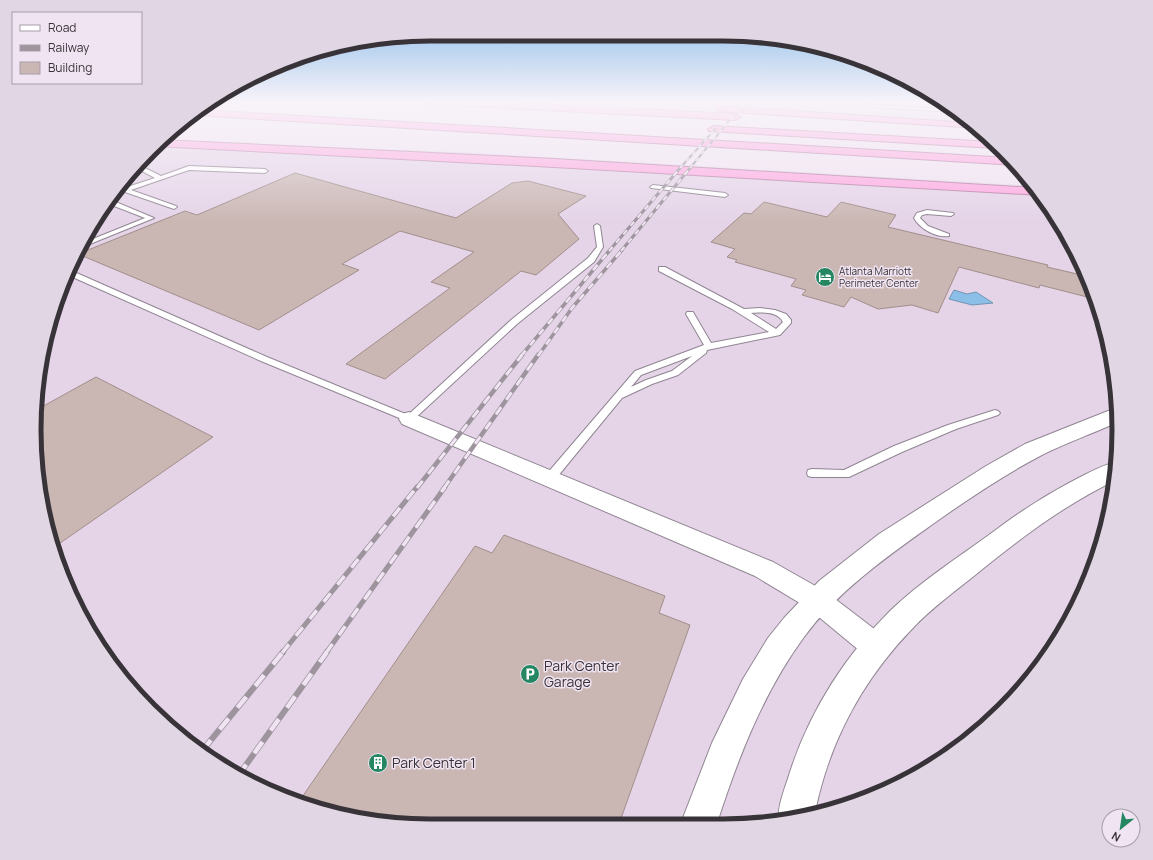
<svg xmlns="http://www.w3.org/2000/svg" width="1153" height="860" font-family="Manrope,sans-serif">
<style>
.built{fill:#e5d4e8}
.water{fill:#8bbfe8;stroke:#7295b3}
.building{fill:#cab7b4;stroke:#a18e8b}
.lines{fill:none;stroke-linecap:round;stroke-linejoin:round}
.service-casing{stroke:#908592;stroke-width:2}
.minor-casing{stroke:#908592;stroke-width:2}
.secondary-casing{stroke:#908592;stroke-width:2}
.motorway-casing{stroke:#b880a6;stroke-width:2}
.service{fill:#fff;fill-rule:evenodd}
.minor{fill:#fff;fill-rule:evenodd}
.secondary{fill:#fff;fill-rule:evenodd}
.motorway{fill:#fdaae1;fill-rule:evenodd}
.rail-far5-casing{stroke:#9d949e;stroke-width:2}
.rail-far4-casing{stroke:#9d949e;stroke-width:3}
.rail-far3-casing{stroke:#9d949e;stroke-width:3.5}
.rail-far2-casing{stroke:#9d949e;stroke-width:4.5}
.rail-far1-casing{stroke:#9d949e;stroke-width:5}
.rail-casing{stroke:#9d949e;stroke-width:6}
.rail-far5{stroke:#f0e4f2;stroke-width:1.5;stroke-dasharray:4.5;stroke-linecap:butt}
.rail-far4{stroke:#f0e4f2;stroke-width:2;stroke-dasharray:5.5;stroke-linecap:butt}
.rail-far3{stroke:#f0e4f2;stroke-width:2.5;stroke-dasharray:7;stroke-linecap:butt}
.rail-far2{stroke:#f0e4f2;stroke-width:3;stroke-dasharray:9;stroke-linecap:butt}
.rail-far1{stroke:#f0e4f2;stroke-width:3.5;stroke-dasharray:11;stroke-linecap:butt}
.rail{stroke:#f0e4f2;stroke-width:4.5;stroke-dasharray:14;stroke-linecap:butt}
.labels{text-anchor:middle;stroke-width:3;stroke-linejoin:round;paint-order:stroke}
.far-poi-label{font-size:10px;fill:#383338;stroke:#f0e4f2;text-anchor:start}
.near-poi-label{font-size:14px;fill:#383338;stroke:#f0e4f2;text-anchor:start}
.rim{fill:none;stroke:#383338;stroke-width:5}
</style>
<rect width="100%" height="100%" fill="#f0e4f2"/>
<g class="built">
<polygon points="533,101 943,101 974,126 720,112"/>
<polygon points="161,140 478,153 1035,186 1078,255 1106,328 1118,404 1116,482 1098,557 1066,628 1021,691 964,744 874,796 775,823 404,825 303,805 232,773 169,728 116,671 87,628 55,558 35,456 42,353 75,255 132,169"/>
</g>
<polygon class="water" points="954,290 967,294 976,292 993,303 972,305 949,299"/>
<g class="building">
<polygon points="295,173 456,218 512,183 528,181 586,196 558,214 579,239 536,275 521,271 385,379 346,364 450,288 431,282 474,252 400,231 342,264 359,270 259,330 78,254 185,211 197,215"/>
<polygon points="764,202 827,217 841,202 896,215 888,227 1048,265 1047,267 1086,276 1095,299 1040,285 1039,288 959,267 938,313 912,305 878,309 851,297 844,307 802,295 806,290 791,286 796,279 735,262 737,260 727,257 735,249 711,242 744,213 751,214"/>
<polygon points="96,377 213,437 53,548 35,456 38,409"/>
<polygon points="504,535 665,596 659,613 690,625 619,824 404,825 298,803 475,546 492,553"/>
</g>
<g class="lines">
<defs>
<g id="service">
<polygon points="855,101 860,101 873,105 954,110 957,112 873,107"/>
<polygon points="139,165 161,176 189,166 265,169 268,171 265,173 189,170 131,190 176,206 177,207 174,209 125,192 115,195 118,190 155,178 138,169 131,172 134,167"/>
<polygon points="653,185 725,193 728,195 725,197 651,188 650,187"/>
<polygon points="111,200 154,218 80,248 83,243 145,218 109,204"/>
<path d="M 927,210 L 953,213 L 954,214 L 951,216 L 927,214 L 922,215 L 920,218 L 928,226 L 949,234 L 949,236 C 936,238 920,229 914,218 L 917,213 Z"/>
<polygon points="597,224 600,226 603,247 594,262 517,324 412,421 409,422 261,361 68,275 69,271 72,271 267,357 408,415 511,320 588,258 597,247 594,226"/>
<path d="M 659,267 L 665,267 L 744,309 L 760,308 L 775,310 L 786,314 L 791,320 L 791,323 L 780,335 L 707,350 L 706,353 L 678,375 L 652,384 L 622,398 L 553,482 L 545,482 L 544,479 L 545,476 L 635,371 L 704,345 L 686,314 L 687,312 L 693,312 L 711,343 L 769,332 L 732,309 L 659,271 ZM 751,313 C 761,312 778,311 783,322 L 776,329 ZM 692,356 L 672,371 L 646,380 L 631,387 L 641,375 Z"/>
<polygon points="1108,371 1113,371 1114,378 1110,377 1106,373"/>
<polygon points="995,410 998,411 1000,413 998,415 956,429 902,452 849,477 812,477 808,476 807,473 808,470 812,469 844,470 894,446 948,425"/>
</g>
<polygon id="minor" points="409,412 773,562 826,592 886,638 890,647 886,656 876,660 866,656 808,608 755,576 402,424 399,419 402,414"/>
<g id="secondary">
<path d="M 1118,407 L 1118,422 C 1092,434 1065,443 1040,456 C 1002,476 965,501 930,526 C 885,558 837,592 804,637 C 763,693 738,758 717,823 L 681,823 L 712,743 L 743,679 L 768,638 L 784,618 L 819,581 L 879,534 L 986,466 L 1025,444 Z"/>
<path d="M 1116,462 L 1116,480 C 1068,503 1026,534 985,567 C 960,588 933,606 911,630 C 862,681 829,743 815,812 L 780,821 C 775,811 787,783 790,772 C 810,711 845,656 890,611 C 921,581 959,557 993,532 C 1018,513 1043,497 1069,483 C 1084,475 1100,466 1116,462 Z"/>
</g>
<g id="motorway">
<polygon points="423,101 478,101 736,114 741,117 736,120 428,104"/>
<polygon points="721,106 970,123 977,128 717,111 716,109 717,107"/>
<polygon points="200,110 1010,158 1016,165 193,115"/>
<polygon points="713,126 993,142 999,146 994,148 709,131 708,129"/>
<polygon points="161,140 554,159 1036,188 1041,195 554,167 155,146"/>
</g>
</defs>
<use href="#service" class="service-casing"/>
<use href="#minor" class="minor-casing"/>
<use href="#secondary" class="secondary-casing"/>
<use href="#motorway" class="motorway-casing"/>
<use href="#service" class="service"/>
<use href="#minor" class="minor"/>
<use href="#secondary" class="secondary"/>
<use href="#motorway" class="motorway"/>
<defs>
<g id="rail-far5">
<polyline points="680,168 717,127"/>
<polyline points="690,168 729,121 756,101"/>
</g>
<g id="rail-far4">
<polyline points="609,251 681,167"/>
<polyline points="621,251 691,167"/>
</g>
<g id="rail-far3">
<polyline points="521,356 610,250"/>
<polyline points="538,356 572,308 622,250"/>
</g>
<g id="rail-far2">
<polyline points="417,488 522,355"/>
<polyline points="444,488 538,355"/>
</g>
<g id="rail-far1">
<polyline points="282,653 417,487"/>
<polyline points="326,653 445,487"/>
</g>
<g id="rail">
<polyline points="202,751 283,652"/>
<polyline points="238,776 327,652"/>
</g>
</defs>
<use href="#rail-far5" class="rail-far5-casing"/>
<use href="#rail-far4" class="rail-far4-casing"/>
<use href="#rail-far3" class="rail-far3-casing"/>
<use href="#rail-far2" class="rail-far2-casing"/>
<use href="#rail-far1" class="rail-far1-casing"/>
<use href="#rail" class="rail-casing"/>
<use href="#rail-far5" class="rail-far5"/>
<use href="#rail-far4" class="rail-far4"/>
<use href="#rail-far3" class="rail-far3"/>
<use href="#rail-far2" class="rail-far2"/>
<use href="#rail-far1" class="rail-far1"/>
<use href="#rail" class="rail"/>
</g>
<linearGradient id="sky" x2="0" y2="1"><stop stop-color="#83b8e8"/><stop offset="0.46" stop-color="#f8f3f9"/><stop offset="1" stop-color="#f8f3f9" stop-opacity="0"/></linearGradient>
<rect width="1153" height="221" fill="url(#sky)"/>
<defs>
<symbol id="hotel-disc" viewBox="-11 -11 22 22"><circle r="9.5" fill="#248761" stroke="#f0e4f2"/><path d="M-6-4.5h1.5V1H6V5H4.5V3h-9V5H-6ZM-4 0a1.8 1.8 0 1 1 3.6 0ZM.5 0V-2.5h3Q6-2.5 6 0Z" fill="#fff"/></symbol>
<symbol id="parking-disc" viewBox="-11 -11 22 22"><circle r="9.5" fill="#248761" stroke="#f0e4f2"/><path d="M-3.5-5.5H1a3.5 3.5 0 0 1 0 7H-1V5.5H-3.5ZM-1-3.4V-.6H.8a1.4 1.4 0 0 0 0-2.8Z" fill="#fff"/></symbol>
<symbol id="building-disc" viewBox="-11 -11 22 22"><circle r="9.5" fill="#248761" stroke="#f0e4f2"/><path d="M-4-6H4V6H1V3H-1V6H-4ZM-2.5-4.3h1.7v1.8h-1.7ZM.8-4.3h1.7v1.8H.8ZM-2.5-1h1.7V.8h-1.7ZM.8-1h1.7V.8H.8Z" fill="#fff"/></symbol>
</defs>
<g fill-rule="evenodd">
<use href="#hotel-disc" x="814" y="266" width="22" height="22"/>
<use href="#parking-disc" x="519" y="663" width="22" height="22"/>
<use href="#building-disc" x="367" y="752" width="22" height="22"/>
</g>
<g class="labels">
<g class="far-poi-label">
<text x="839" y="275">Atlanta Marriott<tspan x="839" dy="12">Perimeter Center</tspan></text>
</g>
<g class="near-poi-label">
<text x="544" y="671">Park Center<tspan x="544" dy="16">Garage</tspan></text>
<text x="392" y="768">Park Center 1</text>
</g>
</g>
<path d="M0 0H1153V860H0ZM430 41H723A389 389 0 0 1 1112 430V430A389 389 0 0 1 723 819H430A389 389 0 0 1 41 430V430A389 389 0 0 1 430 41Z" fill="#e1d6e3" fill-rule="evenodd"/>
<path class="rim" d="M430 41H723A389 389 0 0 1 1112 430V430A389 389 0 0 1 723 819H430A389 389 0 0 1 41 430V430A389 389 0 0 1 430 41Z"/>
<rect x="12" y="12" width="130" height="72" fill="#f0e4f2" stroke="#a69da8"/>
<rect x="20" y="25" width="20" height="6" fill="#ffffff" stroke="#a69da8"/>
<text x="48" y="32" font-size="12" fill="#383338">Road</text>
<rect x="20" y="45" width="20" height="6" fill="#9d949e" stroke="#a69da8"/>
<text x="48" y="52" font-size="12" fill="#383338">Railway</text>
<rect x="20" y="62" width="20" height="12" fill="#cab7b4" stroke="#a69da8"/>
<text x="48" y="72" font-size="12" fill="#383338">Building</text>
<g transform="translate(1121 828) rotate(210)"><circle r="19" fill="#f0e4f2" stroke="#a69da8"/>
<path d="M0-3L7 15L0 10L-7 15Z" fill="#248761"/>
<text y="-6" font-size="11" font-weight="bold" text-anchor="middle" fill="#383338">N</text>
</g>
</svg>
